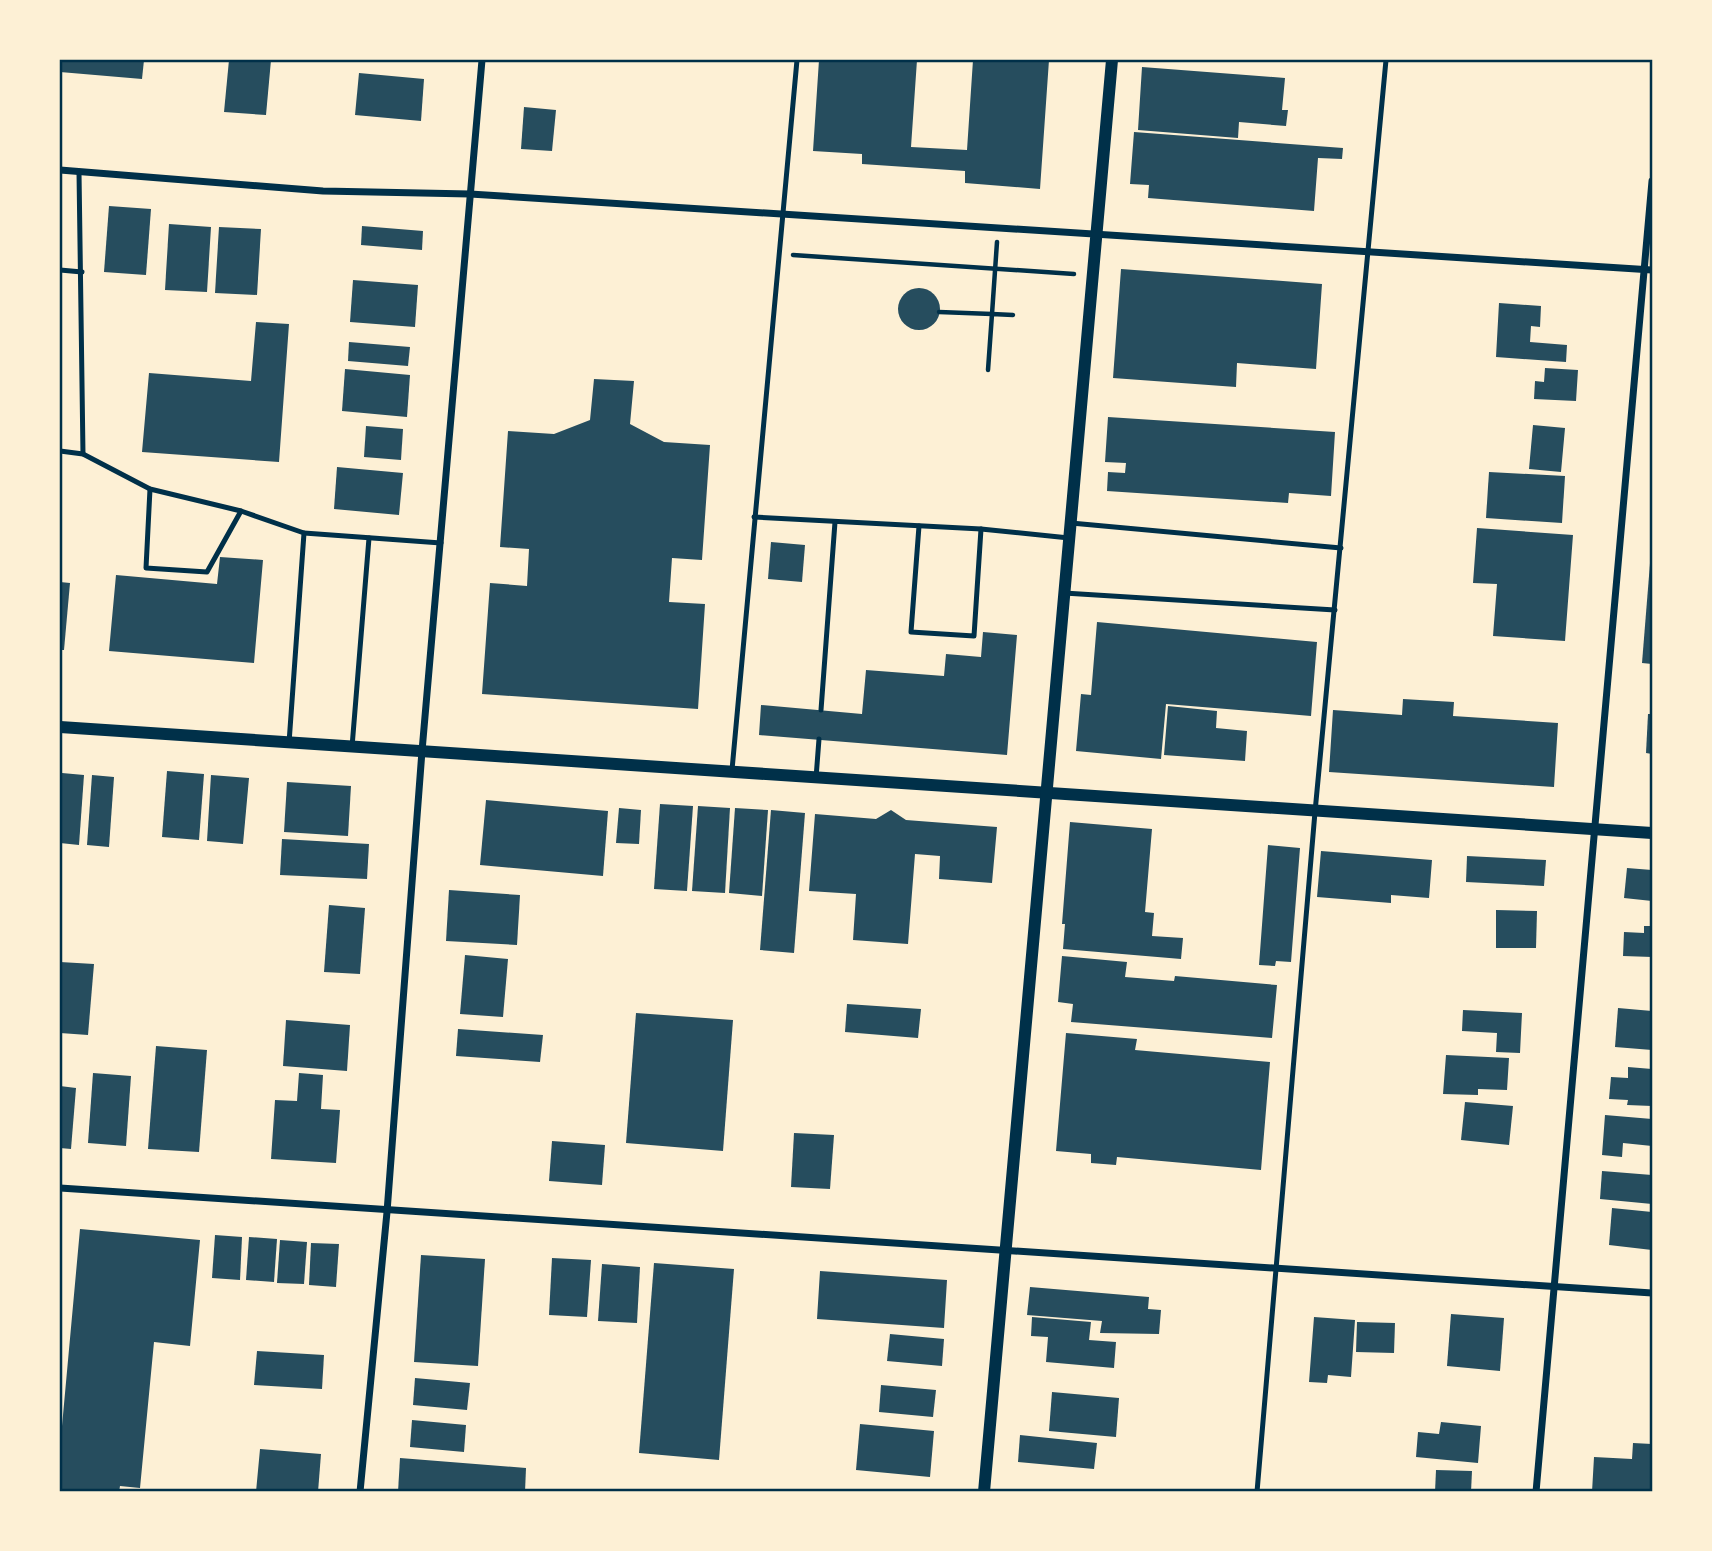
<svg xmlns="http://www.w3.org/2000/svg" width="1712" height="1551" font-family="'Asap Condensed',sans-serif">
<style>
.building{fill:#264d5e}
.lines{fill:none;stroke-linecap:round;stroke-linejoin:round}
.path{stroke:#003049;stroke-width:4.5}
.service{stroke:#003049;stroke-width:5}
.minor{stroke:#003049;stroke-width:7}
.tertiary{stroke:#003049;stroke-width:12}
.neatline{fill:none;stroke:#003049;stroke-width:2.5}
</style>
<rect width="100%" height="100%" fill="#fdf0d5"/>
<g class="building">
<polygon points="60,60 144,60 142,79 60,72"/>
<polygon points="229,60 271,60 266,115 224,112"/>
<polygon points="819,60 917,60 911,147 967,150 973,60 1049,60 1040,189 965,183 965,171 862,164 862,154 813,151"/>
<polygon points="1142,67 1285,78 1282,110 1288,110 1286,126 1239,122 1238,138 1138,130"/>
<polygon points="359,73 424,79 421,121 355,115"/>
<polygon points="524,107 556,110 552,151 521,149"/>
<polygon points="1134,132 1343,148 1342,159 1318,158 1314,211 1148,198 1149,185 1130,184"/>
<polygon points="109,206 151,209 146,275 104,272"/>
<polygon points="169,224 211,227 207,292 165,290"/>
<polygon points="362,226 423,231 422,250 361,245"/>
<polygon points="219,227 261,229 257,295 215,293"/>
<polygon points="1121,269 1322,284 1316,369 1237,363 1236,387 1113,378"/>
<polygon points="353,280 418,285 415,327 350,322"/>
<circle cx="919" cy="309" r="21"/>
<polygon points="1499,303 1541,306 1540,327 1531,326 1530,342 1567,345 1566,362 1496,357"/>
<polygon points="256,322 289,324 279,462 142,452 149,373 251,381"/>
<polygon points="349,342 410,347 408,366 348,361"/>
<polygon points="1545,368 1578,370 1576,401 1534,399 1535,381 1544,382"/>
<polygon points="345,369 410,375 407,417 342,411"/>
<polygon points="594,379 634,381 630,424 664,442 710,445 702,560 672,558 669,602 705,604 698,709 482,694 490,583 527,586 529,549 500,547 508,431 554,434 590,420"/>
<polygon points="1108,417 1335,432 1331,496 1289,493 1288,503 1107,491 1108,472 1125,473 1126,463 1105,462"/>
<polygon points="1533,425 1565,428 1561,472 1529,469"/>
<polygon points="366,426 403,429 401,460 364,457"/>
<polygon points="337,467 403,473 399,515 334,509"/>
<polygon points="1489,472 1565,476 1562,523 1486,518"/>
<polygon points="1477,528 1573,535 1565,641 1493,636 1497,584 1473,583"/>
<polygon points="771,542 805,545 802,582 768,579"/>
<polygon points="1651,551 1652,551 1652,664 1642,663"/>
<polygon points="220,557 263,560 254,663 109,651 116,575 217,584"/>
<polygon points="60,582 70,583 64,650 60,650"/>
<polygon points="1097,622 1317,642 1311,716 1166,704 1161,759 1076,751 1081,694 1091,695"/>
<polygon points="983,632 1017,635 1007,755 759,735 761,705 862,714 866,670 944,676 946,654 981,657"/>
<polygon points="1403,699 1454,702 1453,716 1558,723 1554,787 1329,772 1333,710 1402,715"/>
<polygon points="1168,706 1217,711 1216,728 1247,731 1245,761 1164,755"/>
<polygon points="1648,714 1652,714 1652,754 1646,753"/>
<polygon points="167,771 204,774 199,840 162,837"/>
<polygon points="62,773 84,775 79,845 60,843"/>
<polygon points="92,775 114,777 109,847 87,845"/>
<polygon points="211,775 249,778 243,844 207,841"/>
<polygon points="287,782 351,786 348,836 284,832"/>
<polygon points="486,800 608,811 603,876 480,865"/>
<polygon points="660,804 693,806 687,891 654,889"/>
<polygon points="698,806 730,808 725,893 692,891"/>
<polygon points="619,808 641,810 639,844 616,843"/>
<polygon points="735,808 768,810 762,896 729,893"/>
<polygon points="771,810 805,813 794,953 760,950"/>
<polygon points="891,810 906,820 997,827 992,883 939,879 940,856 915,854 908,944 853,940 856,894 809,891 815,814 876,819"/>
<polygon points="1070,822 1152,829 1145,912 1154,913 1152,936 1183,938 1181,959 1063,949 1065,924 1062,924"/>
<polygon points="282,839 369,844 367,879 280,875"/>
<polygon points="1268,845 1300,848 1291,962 1276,961 1275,966 1259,965"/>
<polygon points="1321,851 1432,860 1429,898 1391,895 1391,903 1317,897"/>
<polygon points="1467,856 1546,860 1544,886 1466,882"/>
<polygon points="1627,868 1652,870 1652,901 1624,898"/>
<polygon points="449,890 520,895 517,945 446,941"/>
<polygon points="329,905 365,908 360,974 324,972"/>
<polygon points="1496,910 1537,911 1536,948 1496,948"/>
<polygon points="1644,926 1652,926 1652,957 1623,956 1624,932 1644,933"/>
<polygon points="465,955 508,959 503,1017 460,1014"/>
<polygon points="1062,956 1127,962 1125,977 1174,981 1175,976 1277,985 1272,1038 1071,1022 1073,1004 1058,1002"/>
<polygon points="60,962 94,964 88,1035 60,1033"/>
<polygon points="847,1004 921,1009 918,1038 845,1032"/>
<polygon points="1618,1008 1652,1011 1652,1050 1615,1047"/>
<polygon points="1463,1010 1522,1013 1520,1053 1496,1052 1497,1033 1462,1031"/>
<polygon points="636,1013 733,1020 723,1151 626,1143"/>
<polygon points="286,1020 350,1025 347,1071 283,1066"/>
<polygon points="458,1029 543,1035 540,1062 456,1056"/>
<polygon points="1066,1033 1137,1039 1135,1050 1270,1062 1261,1170 1117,1157 1116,1165 1091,1163 1091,1154 1056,1151"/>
<polygon points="156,1046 207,1050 199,1152 148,1149"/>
<polygon points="1446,1055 1509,1058 1507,1090 1478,1089 1478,1095 1443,1094"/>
<polygon points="1628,1067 1652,1069 1652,1106 1627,1105 1628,1100 1609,1099 1611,1077 1628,1078"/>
<polygon points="93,1073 131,1076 126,1146 88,1143"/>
<polygon points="299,1073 323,1075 321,1109 340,1110 336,1163 271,1159 275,1100 297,1101"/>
<polygon points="60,1086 76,1088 71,1149 60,1148"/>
<polygon points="1465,1102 1513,1106 1509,1145 1461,1140"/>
<polygon points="1605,1115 1652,1119 1652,1146 1623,1143 1622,1157 1602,1155"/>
<polygon points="794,1133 834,1135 830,1189 791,1187"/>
<polygon points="552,1141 605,1145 602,1185 549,1181"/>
<polygon points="1602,1171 1652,1175 1652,1204 1600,1199"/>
<polygon points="1612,1208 1652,1212 1652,1250 1609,1245"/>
<polygon points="80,1229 200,1240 190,1346 154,1342 140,1488 120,1486 119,1492 60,1492 60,1448"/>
<polygon points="215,1235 242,1237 240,1280 212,1278"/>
<polygon points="249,1237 277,1239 274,1282 246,1280"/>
<polygon points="280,1240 307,1242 304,1284 277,1283"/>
<polygon points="311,1243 339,1244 336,1287 309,1285"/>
<polygon points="421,1255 485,1259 478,1366 414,1362"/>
<polygon points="552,1258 591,1260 587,1317 549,1315"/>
<polygon points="654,1263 734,1269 719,1460 639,1453"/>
<polygon points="602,1264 640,1267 637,1323 598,1321"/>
<polygon points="820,1271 947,1280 944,1328 817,1319"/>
<polygon points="1030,1287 1149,1297 1148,1309 1161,1310 1159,1334 1100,1333 1102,1321 1027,1315"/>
<polygon points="1451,1314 1504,1318 1500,1371 1447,1366"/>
<polygon points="1032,1317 1091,1322 1089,1340 1116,1342 1114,1368 1046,1362 1048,1337 1031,1336"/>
<polygon points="1314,1317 1355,1320 1351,1377 1328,1375 1327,1383 1309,1382"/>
<polygon points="1357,1322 1395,1323 1394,1353 1356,1352"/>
<polygon points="890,1334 944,1339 942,1366 887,1361"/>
<polygon points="257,1351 324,1355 322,1389 254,1385"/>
<polygon points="415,1378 470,1383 467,1410 413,1405"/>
<polygon points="881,1385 936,1390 933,1417 879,1412"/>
<polygon points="1052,1392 1119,1398 1116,1437 1049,1431"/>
<polygon points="412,1420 466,1425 464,1452 410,1447"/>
<polygon points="1441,1422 1481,1426 1478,1463 1416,1457 1418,1432 1439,1434"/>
<polygon points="860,1424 934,1431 930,1477 856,1470"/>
<polygon points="1020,1435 1097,1443 1094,1469 1018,1462"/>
<polygon points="1633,1443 1652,1444 1652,1492 1592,1492 1594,1457 1632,1459"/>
<polygon points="260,1449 321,1454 318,1492 256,1492"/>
<polygon points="400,1458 526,1468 525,1492 398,1492"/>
<polygon points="1436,1470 1472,1471 1471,1492 1435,1492"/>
</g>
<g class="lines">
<g class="path">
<polyline points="793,255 1074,274"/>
<polyline points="939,312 992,314 997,242"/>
<polyline points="988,370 992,314 1013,315"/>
</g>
<g class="service">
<polyline points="79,172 83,454"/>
<polyline points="60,270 82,272"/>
<polyline points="60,451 83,454 150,489 241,511 304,533 289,743"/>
<polyline points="150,489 146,568 207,572 241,511"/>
<polyline points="754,517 981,529 1069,538"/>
<polyline points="1071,523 1341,548"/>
<polyline points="919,526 911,632 974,636 981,529"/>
<polyline points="304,533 441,543"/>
<polyline points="1064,593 1335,610"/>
<polyline points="821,710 835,522"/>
<polyline points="352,747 369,538"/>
<polyline points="732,770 797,60"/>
<polyline points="816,778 819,739"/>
<polyline points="1257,1492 1315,812 1386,60"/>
</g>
<g class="minor">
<polyline points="60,170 323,191 470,194 1652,270"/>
<polyline points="60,1188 1652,1293"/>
<polyline points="360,1492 387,1212 422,751 482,60"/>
<polyline points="1536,1492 1652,181"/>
</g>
<g class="tertiary">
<polyline points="60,727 1652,833"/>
<polyline points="984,1492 1112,60"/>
</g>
</g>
<rect width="1712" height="1551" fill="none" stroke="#fdf0d5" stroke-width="122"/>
<rect x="61" y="61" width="1590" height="1429" class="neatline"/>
</svg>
